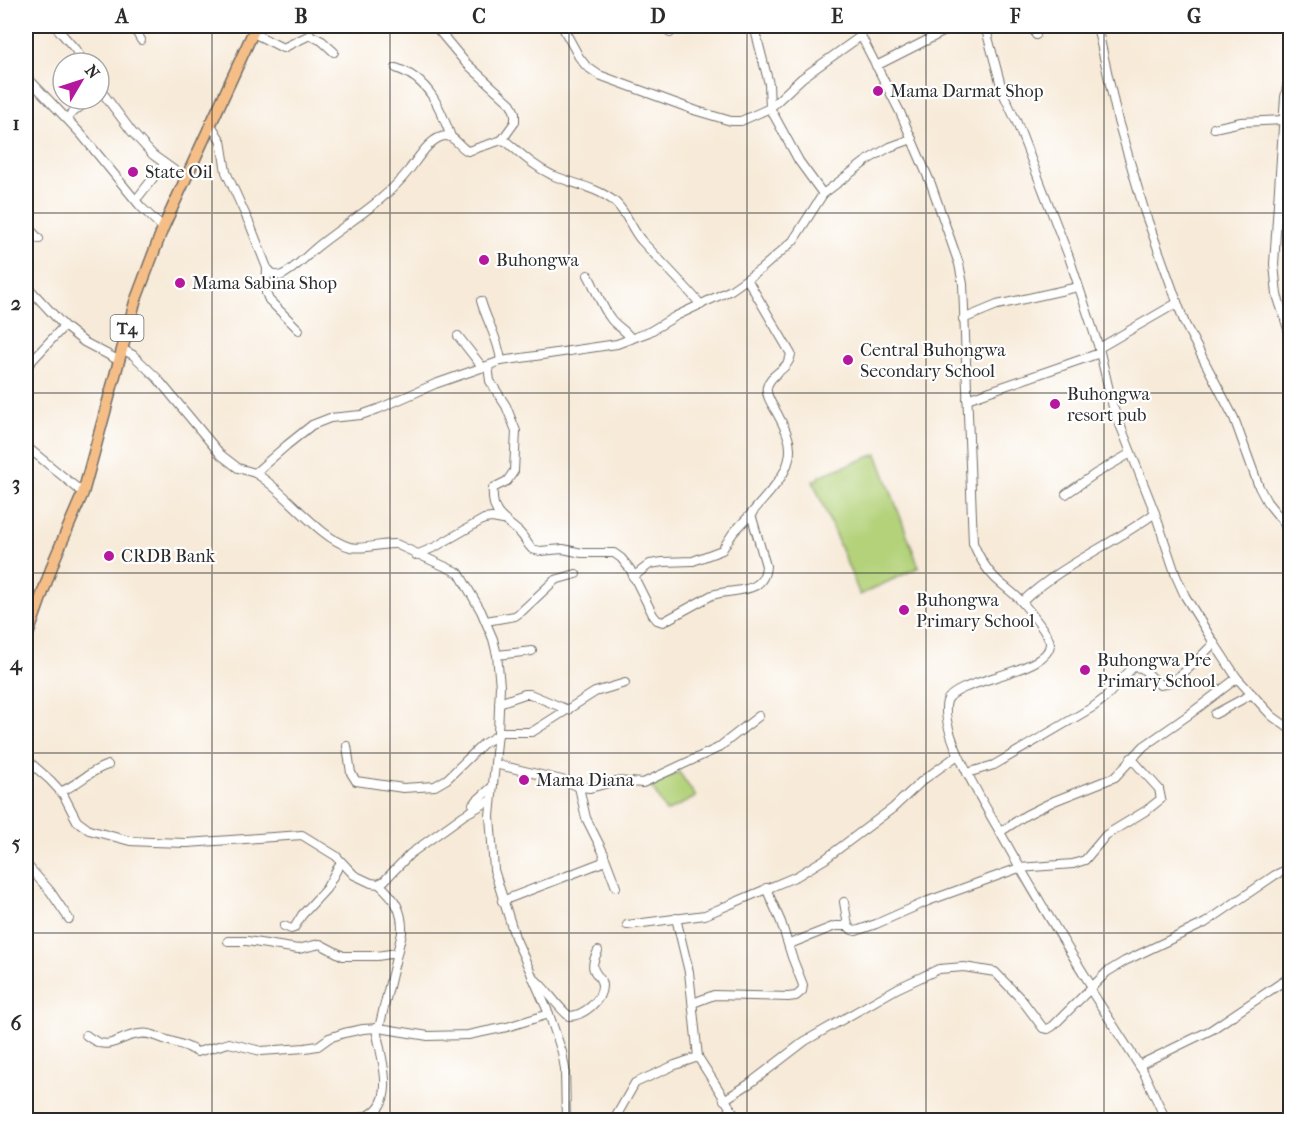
<svg xmlns="http://www.w3.org/2000/svg" width="1316" height="1146" font-family="'IM FELL French Canon',serif">
<style>
.green{fill:#b3d279;stroke:#6f7e52;stroke-width:1.5}
.lines{fill:none;stroke-linecap:round;stroke-linejoin:round}
.minor-casing{stroke:#726e68;stroke-width:10}
.highway-casing{stroke:#726e68;stroke-width:13}
.minor{stroke:#fff;stroke-width:8}
.highway{stroke:#f6be87;stroke-width:10}
.grid{fill:none;stroke:#2b2b2b;stroke-width:1.5;stroke-opacity:0.55}
.poi-dot{fill:#b5179e;stroke:#fff;stroke-width:2}
.labels{text-anchor:middle;stroke-width:4.5;stroke-linejoin:round;paint-order:stroke}
.shield{fill:#fff;stroke:#6b6b6b;stroke-width:1.5}
.shield-label{font-size:16px;font-weight:bold;fill:#2b2b2b}
.poi-label{font-size:18px;fill:#2b2b2b;stroke:#fff;text-anchor:start}
.neatline{fill:none;stroke:#2b2b2b;stroke-width:2}
.grid-label{font-size:20px;text-anchor:middle;font-weight:bold;fill:#2b2b2b}
</style>
<rect width="100%" height="100%" fill="#fff"/>
<filter id="ink" filterUnits="userSpaceOnUse"><feTurbulence type="fractalNoise" baseFrequency=".0167" numOctaves="2"/><feDisplacementMap in="SourceGraphic" scale="12" xChannelSelector="R" yChannelSelector="G"/><feConvolveMatrix kernelMatrix="1 2 1 2 8 2 1 2 1" color-interpolation-filters="sRGB"/></filter>
<filter id="wash" filterUnits="userSpaceOnUse"><feTurbulence type="fractalNoise" baseFrequency=".008" numOctaves="4" result="noise"/><feDisplacementMap in="SourceGraphic" scale="24" xChannelSelector="R" yChannelSelector="G"/><feGaussianBlur stdDeviation="1.35" result="paint"/><feColorMatrix in="noise" values="0 0 0 0 0 0 0 0 0 0 0 0 0 0 0 0 0 1.4 0 .05"/><feComposite in="paint" operator="in"/></filter>
<g filter="url(#wash)">
<rect width="100%" height="100%" fill="#f7ead8"/>
<g class="green">
<polygon points="877,454 919,567 860,595 813,481 819,478 819,476"/>
<polygon points="679,772 696,797 666,812 651,785"/>
</g>
</g>
<g filter="url(#ink)">
<g class="lines">
<defs>
<g id="minor">
<polyline points="55,26 75,49 84,63"/>
<polyline points="133,26 141,40"/>
<polyline points="435,26 465,62 511,104 515,113 515,122 502,140"/>
<polyline points="562,26 579,57 586,66 599,75 697,111 731,121 741,121 770,108 802,78 861,36"/>
<polyline points="754,26 769,84 770,108 799,161 823,194"/>
<path d="M 856,26 L 900,112 L 931,184 L 959,264 L 963,284 L 973,543 C 978,555 985,568 995,578 C 1003,586 1014,593 1022,602 C 1028,609 1049,635 1050,643 C 1051,673 955,679 947,701 C 938,731 986,807 1001,834 C 1030,886 1060,936 1092,987"/>
<polyline points="985,26 1003,93 1017,123 1069,257 1099,348 1113,407 1155,513 1176,576 1185,596 1214,643 1237,678 1272,716 1290,729"/>
<polyline points="1033,26 1036,35"/>
<polyline points="1097,26 1118,121 1145,213 1185,324 1234,418 1259,487 1267,502 1284,523 1290,541"/>
<polyline points="253,33 283,48 310,35 322,41 334,52"/>
<polyline points="670,33 673,26"/>
<polyline points="876,66 955,26"/>
<path d="M 396,68 C 429,79 440,107 451,137"/>
<polyline points="1290,74 1285,97 1274,264 1277,295 1290,335"/>
<polyline points="26,76 81,134 141,207 163,228"/>
<polyline points="99,88 132,132 153,155 185,178"/>
<polyline points="71,114 90,99"/>
<path d="M 210,123 L 221,141 L 226,172 L 251,227 L 267,268 L 273,274 L 280,276 C 294,270 305,257 317,247 C 348,222 384,202 409,170 C 417,160 431,136 446,136 C 455,136 460,148 468,151 L 502,140 L 507,142 C 522,155 535,167 552,175 C 573,184 597,187 615,202 C 627,213 631,228 641,240 C 661,262 682,282 701,305"/>
<polyline points="1214,128 1241,122 1284,120"/>
<polyline points="1281,172 1290,172"/>
<polyline points="139,196 161,168 166,165"/>
<polyline points="26,225 39,239"/>
<polyline points="267,268 266,293 269,300 299,330"/>
<path d="M 588,275 C 596,289 601,306 611,319 C 617,327 626,330 631,339"/>
<polyline points="26,285 64,326 84,342 118,360"/>
<path d="M 481,301 C 487,322 499,340 501,361"/>
<polyline points="963,319 997,305 1078,287"/>
<polyline points="458,336 483,368"/>
<polyline points="1099,348 1177,303"/>
<polyline points="122,349 133,355 157,378 221,455 238,468 255,473 287,445 312,425 330,418 361,415 378,409 435,384 501,361 617,344 649,332 676,316 731,290 761,269 793,241 823,194 869,159 890,147 912,139"/>
<path d="M 488,366 L 490,381 L 506,406 L 516,431 L 514,471 L 507,481 L 493,488 C 491,516 504,518 520,533 C 525,538 527,544 532,549 L 540,551 L 563,549 L 582,553 L 614,553 L 621,558 L 630,569 L 653,615 L 657,620 L 663,622 L 712,595 C 733,588 764,596 766,566 L 751,514 C 769,491 800,467 787,434 C 784,426 780,419 777,413 C 773,406 765,395 767,387 C 770,373 789,370 791,354 L 747,279"/>
<polyline points="26,367 64,326"/>
<polyline points="967,399 1100,353"/>
<polyline points="26,446 83,493"/>
<path d="M 255,473 C 285,490 319,539 350,547 C 365,550 381,543 396,544 L 459,573 L 481,611 L 493,639 L 497,655 L 500,686 L 498,732 L 490,816 L 494,870 L 515,937 L 549,1014 L 562,1052 L 565,1069 L 566,1120"/>
<polyline points="1066,494 1095,474 1131,453"/>
<polyline points="416,555 435,547 484,519 492,518 503,520"/>
<polyline points="633,577 650,564 663,562 693,561 722,550 733,533 751,514"/>
<path d="M 1022,602 C 1061,565 1112,545 1155,513"/>
<polyline points="486,621 515,616 522,611 555,580 576,574"/>
<polyline points="497,655 532,651"/>
<polyline points="499,703 525,694 530,694 568,710"/>
<polyline points="1215,714 1252,694"/>
<polyline points="498,732 532,732 595,692 625,683"/>
<polyline points="347,746 351,773 356,781 403,788 435,786 447,779 483,744 498,735"/>
<polyline points="26,759 50,780 63,794 77,821 89,830 130,841 152,842 187,843 302,835 336,856 354,875 371,883 379,884 384,881 410,854 464,815 491,800"/>
<polyline points="495,764 566,781 579,787 590,788 616,781 643,783 718,748 759,716"/>
<path d="M 967,773 L 994,765 L 1093,707 L 1105,698 L 1133,667 L 1142,668 L 1160,685 C 1178,683 1201,656 1214,643"/>
<path d="M 60,792 C 78,785 90,770 108,765"/>
<polyline points="473,804 492,787"/>
<polyline points="1000,832 1026,815 1054,801 1115,777 1144,746 1190,714 1237,678"/>
<polyline points="605,858 616,887"/>
<polyline points="26,864 50,891 69,919"/>
<polyline points="502,901 603,862 604,854 586,818 579,787"/>
<polyline points="844,902 848,926 852,930 856,931 876,924 928,901 1019,868 1073,864 1085,860 1106,835 1147,810 1161,799 1159,789 1131,758"/>
<polyline points="676,918 689,972 698,1057 738,1120"/>
<polyline points="627,925 705,915 797,876 825,859 893,808 923,780 958,755"/>
<polyline points="284,926 291,929 294,928 302,915 326,889 341,862"/>
<polyline points="228,941 247,941 298,949 320,944 343,956 377,956 397,953"/>
<polyline points="792,943 835,926 848,926"/>
<path d="M 532,977 C 547,988 555,1005 569,1016 C 583,1016 602,1001 602,986 C 602,972 585,975 598,951"/>
<polyline points="1090,989 1144,1073 1166,1120"/>
<polyline points="693,1003 714,995 788,997 796,996 802,991 803,985 792,957 781,922 766,888"/>
<path d="M 379,1028 L 402,933 C 403,911 395,898 379,884"/>
<path d="M 86,1035 C 110,1054 115,1037 139,1034 C 150,1032 157,1037 167,1040 C 181,1045 183,1043 197,1052 L 229,1043 L 261,1051 L 305,1048 L 318,1046 L 329,1038 L 344,1033 L 363,1029 L 379,1028 L 428,1036 L 468,1035 L 507,1027 L 549,1014"/>
<polyline points="1139,1065 1211,1030 1290,977"/>
<polyline points="724,1100 749,1084 805,1041 898,988 939,969 964,967 995,972 1022,1000 1043,1028 1048,1029 1053,1026 1107,972 1125,961 1205,923 1275,875 1290,868"/>
<path d="M 350,1120 C 359,1118 369,1117 376,1110 C 395,1093 379,1050 376,1028"/>
<polyline points="614,1120 635,1083 675,1065 698,1057"/>
</g>
<polyline id="highway" points="26,640 55,558 83,493 135,302 163,228 256,26"/>
</defs>
<use href="#minor" class="minor-casing"/>
<use href="#highway" class="highway-casing"/>
<use href="#minor" class="minor"/>
<use href="#highway" class="highway"/>
</g>
</g>
<path class="grid" d="M 212,26 L 212,1120M 390,26 L 390,1120M 569,26 L 569,1120M 747,26 L 747,1120M 926,26 L 926,1120M 1104,26 L 1104,1120M 26,213 L 1290,213M 26,393 L 1290,393M 26,573 L 1290,573M 26,753 L 1290,753M 26,933 L 1290,933"/>
<g class="poi-dot">
<circle cx="878" cy="91" r="6"/>
<circle cx="133" cy="172" r="6"/>
<circle cx="484" cy="260" r="6"/>
<circle cx="180" cy="283" r="6"/>
<circle cx="848" cy="360" r="6"/>
<circle cx="1055" cy="404" r="6"/>
<circle cx="109" cy="556" r="6"/>
<circle cx="904" cy="610" r="6"/>
<circle cx="1085" cy="670" r="6"/>
<circle cx="524" cy="780" r="6"/>
</g>
<g class="labels">
<rect class="shield" x="110.5" y="315" width="33" height="26" rx="4.5"/>
<g class="shield-label">
<text x="127" y="334">T4</text>
</g>
<g class="poi-label">
<text x="890" y="97">Mama Darmat Shop</text>
<text x="145" y="178">State Oil</text>
<text x="496" y="266">Buhongwa</text>
<text x="192" y="289">Mama Sabina Shop</text>
<text x="860" y="356">Central Buhongwa<tspan x="860" dy="21">Secondary School</tspan></text>
<text x="1067" y="400">Buhongwa<tspan x="1067" dy="21">resort pub</tspan></text>
<text x="121" y="562">CRDB Bank</text>
<text x="916" y="606">Buhongwa<tspan x="916" dy="21">Primary School</tspan></text>
<text x="1097" y="666">Buhongwa Pre<tspan x="1097" dy="21">Primary School</tspan></text>
<text x="536" y="786">Mama Diana</text>
</g>
</g>
<rect width="1316" height="1146" fill="none" stroke="#fff" stroke-width="66"/>
<g transform="translate(81 81) rotate(51)"><circle r="28" fill="#ffffff" stroke="#aaaaaa" stroke-width="1.5"/>
<path d="M0-4.5L10 22L0 15L-10 22Z" fill="#b5179e"/>
<text y="-9" font-size="16" font-weight="bold" text-anchor="middle" fill="#2b2b2b">N</text>
</g>
<rect x="33" y="33" width="1250" height="1080" class="neatline"/>
<g class="grid-label">
<text x="122" y="23">A</text>
<text x="301" y="23">B</text>
<text x="479" y="23">C</text>
<text x="658" y="23">D</text>
<text x="837" y="23">E</text>
<text x="1015" y="23">F</text>
<text x="1194" y="23">G</text>
<text x="16" y="130">1</text>
<text x="16" y="310">2</text>
<text x="16" y="490">3</text>
<text x="16" y="670">4</text>
<text x="16" y="850">5</text>
<text x="16" y="1030">6</text>
</g>
</svg>
